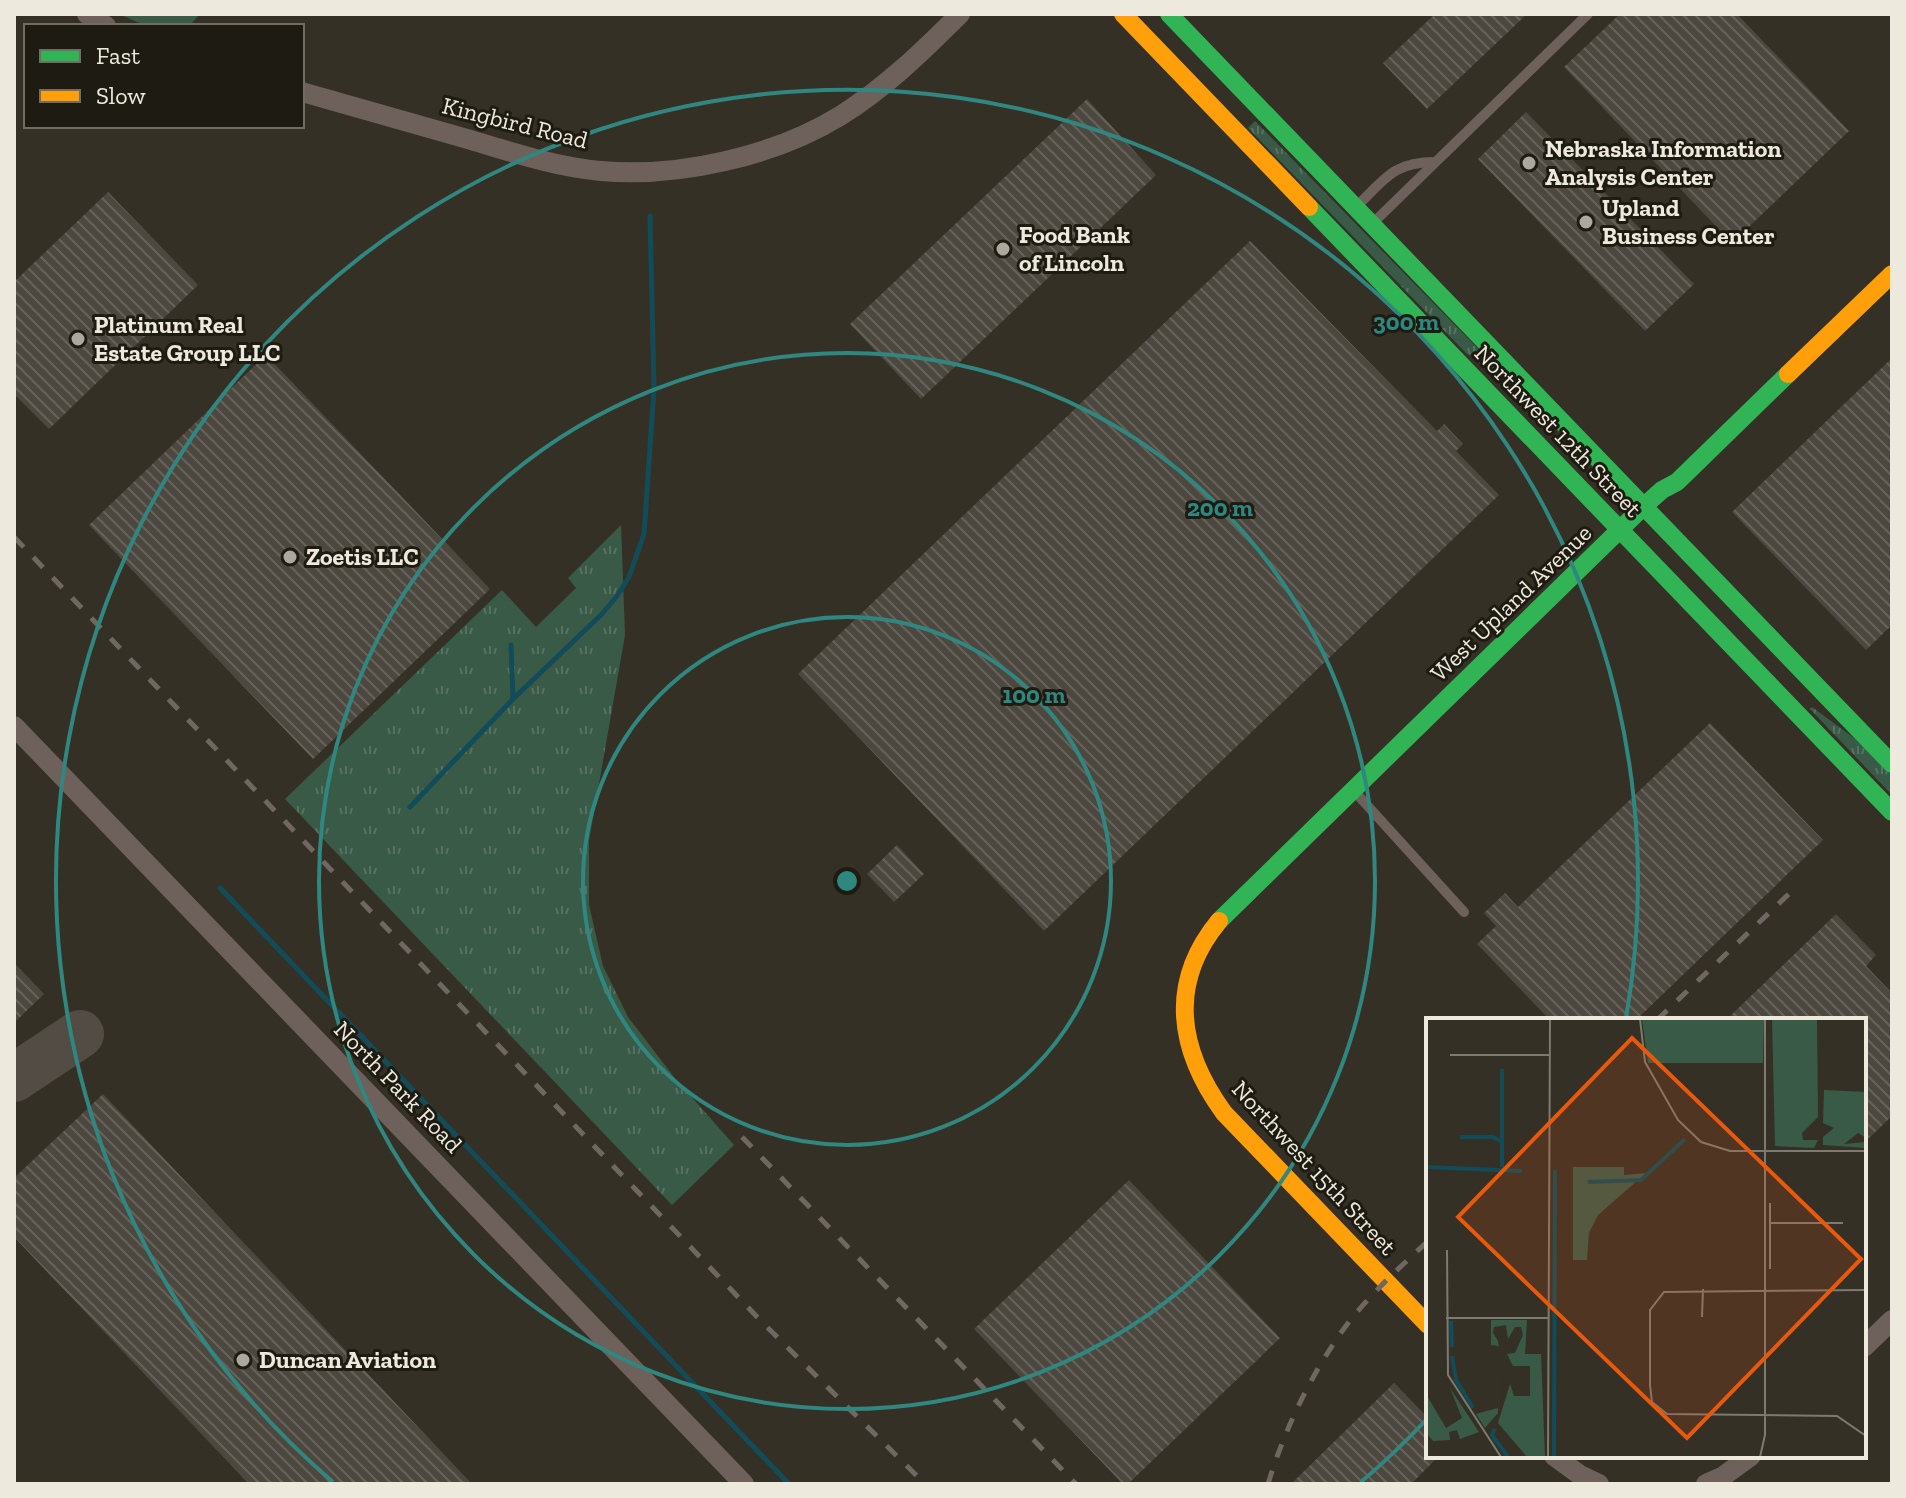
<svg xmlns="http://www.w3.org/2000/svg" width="1906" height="1498" font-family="'Zilla Slab',serif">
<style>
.grass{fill:url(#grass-tufts)}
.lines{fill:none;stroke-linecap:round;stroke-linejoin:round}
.stream{stroke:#134c59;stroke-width:5}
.taxiway{stroke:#524c44;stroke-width:48}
.building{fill:url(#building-back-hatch)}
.lane{stroke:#6e605b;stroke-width:10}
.street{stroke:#6e605b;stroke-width:20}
.fast{stroke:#30b455;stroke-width:18}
.slow{stroke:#ff9f0a;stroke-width:18}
.rail{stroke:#706762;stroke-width:5;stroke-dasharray:14 14;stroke-linecap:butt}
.ring{fill:none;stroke:#30877f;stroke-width:4}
.poi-dot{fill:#aca89d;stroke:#1e1b13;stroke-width:3}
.labels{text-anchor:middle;stroke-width:6;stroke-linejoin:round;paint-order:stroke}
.street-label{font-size:24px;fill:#ede9dd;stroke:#1e1b13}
.poi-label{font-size:24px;font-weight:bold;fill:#ede9dd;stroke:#1e1b13;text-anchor:start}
.inset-river{fill:none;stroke:#134c59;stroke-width:4}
.inset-road{fill:none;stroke:#7e7a6f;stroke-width:2}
.view{fill:#e8590c;fill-opacity:0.15;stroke:#e8590c;stroke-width:4}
.inset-edge{fill:none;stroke:#ede9dd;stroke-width:4}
.centre{fill:#30877f;stroke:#1e1b13;stroke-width:4}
.ring-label{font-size:24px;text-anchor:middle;font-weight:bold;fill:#30877f;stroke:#1e1b13;stroke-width:6;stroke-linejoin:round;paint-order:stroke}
</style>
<defs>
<pattern id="grass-tufts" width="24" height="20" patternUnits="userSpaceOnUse" patternTransform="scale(2)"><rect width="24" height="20" fill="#3a5a48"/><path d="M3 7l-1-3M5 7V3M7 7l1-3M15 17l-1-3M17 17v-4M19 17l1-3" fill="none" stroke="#577262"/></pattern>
<pattern id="building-back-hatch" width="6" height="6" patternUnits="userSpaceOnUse" patternTransform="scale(2)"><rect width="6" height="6" fill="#4c4840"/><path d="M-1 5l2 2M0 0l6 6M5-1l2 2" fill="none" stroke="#66625b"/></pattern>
</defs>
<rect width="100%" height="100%" fill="#343026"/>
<g class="grass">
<polygon points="119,14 200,14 189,26 146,26"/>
<polygon points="1255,121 1502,373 1499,377 1466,353 1248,128"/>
<polygon points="621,525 625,635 589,841 589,905 603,966 628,1017 674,1077 734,1145 672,1205 285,799 502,590 536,627 576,588 568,578"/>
<polygon points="1812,707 1854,738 1892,775 1892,795 1810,709"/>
</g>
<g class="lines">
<g class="stream">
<polyline points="511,645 513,699"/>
<polyline points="410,807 513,699 602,614 617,596 629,577 644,534 654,389 650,216"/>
<polyline points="220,888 789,1484"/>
</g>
<polyline class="taxiway" points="14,1078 80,1034"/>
</g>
<g class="building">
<polygon points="1435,14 1527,14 1427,109 1383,63"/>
<polygon points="1620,14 1737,14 1849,131 1732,243 1564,67"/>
<polygon points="1087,99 1156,175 921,399 850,324"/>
<polygon points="1526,112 1694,284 1645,331 1478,159"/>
<polygon points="108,192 198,285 49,429 14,394 14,282"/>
<polygon points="1250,241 1437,431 1444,424 1463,444 1456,451 1499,495 1044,931 798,674"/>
<polygon points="266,355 490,589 313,759 89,525"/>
<polygon points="1892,358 1892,625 1866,650 1732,512"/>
<polygon points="1710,723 1823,840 1636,1020 1550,1020 1477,944 1496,926 1484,913 1505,893 1518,907"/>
<polygon points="897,845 924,874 894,902 867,874"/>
<polygon points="1836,914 1876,955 1866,966 1892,993 1892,1116 1864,1143 1864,1020 1726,1020"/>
<polygon points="14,963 44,994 14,1023"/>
<polygon points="103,1094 472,1484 249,1484 14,1237 14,1178"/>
<polygon points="1129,1180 1280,1338 1128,1484 1123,1484 974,1329"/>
<polygon points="1394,1383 1428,1418 1428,1456 1439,1456 1411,1484 1291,1484"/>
</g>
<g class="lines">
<g class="lane">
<path d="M 1357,206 C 1385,179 1393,162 1435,162"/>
<polyline points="1374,222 1588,14"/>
<polyline points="1355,792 1464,912"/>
</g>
<g class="street">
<polyline points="87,14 106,26"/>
<path d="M 302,92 C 358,108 415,124 471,140 C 514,153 557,167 601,171 C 678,178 775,156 840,116 C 885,88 923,51 960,14"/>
<polyline points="14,726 744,1484"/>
<polyline points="1864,1347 1892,1320"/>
<polyline points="1554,1456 1580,1475 1599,1484"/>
<polyline points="1706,1484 1722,1477 1751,1456"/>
</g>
<g class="fast">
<polyline points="1169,14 1892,764"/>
<polyline points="1309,207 1892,812"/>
<polyline points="1219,921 1643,507 1662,490 1677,482 1788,374"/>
</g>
<g class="slow">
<polyline points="1123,14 1309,207"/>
<polyline points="1788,374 1892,274"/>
<path d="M 1219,921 C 1167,984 1179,1051 1224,1113 L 1428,1325"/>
</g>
<g class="rail">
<polyline points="14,537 760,1320 925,1484"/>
<polyline points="1657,1020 1794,889"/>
<polyline points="742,1137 1076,1484"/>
<path d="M 1268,1484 C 1283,1434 1307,1383 1336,1340 C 1361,1302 1396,1271 1428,1241"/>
</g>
</g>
<g class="ring">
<circle cx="847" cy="881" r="264"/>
<circle cx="847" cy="881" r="528"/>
<path d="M1426 1420A791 791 0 0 1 1361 1482M333 1482A791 791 0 1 1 1626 1018"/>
</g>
<g class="poi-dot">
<circle cx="1529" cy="163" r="8"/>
<circle cx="1586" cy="222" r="8"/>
<circle cx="1003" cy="249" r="8"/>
<circle cx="78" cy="339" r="8"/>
<circle cx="290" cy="557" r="8"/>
<circle cx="243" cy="1360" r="8"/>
</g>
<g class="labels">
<g class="street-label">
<text transform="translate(515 123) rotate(14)" y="8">Kingbird Road</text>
<text transform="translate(1558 431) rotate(46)" y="8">Northwest 12th Street</text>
<text transform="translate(1511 603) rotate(-44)" y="8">West Upland Avenue</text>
<text transform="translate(398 1087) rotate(46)" y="8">North Park Road</text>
<text transform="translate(1314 1168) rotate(47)" y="8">Northwest 15th Street</text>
</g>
<g class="poi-label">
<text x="1545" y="157">Nebraska Information<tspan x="1545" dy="28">Analysis Center</tspan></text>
<text x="1602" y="216">Upland<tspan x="1602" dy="28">Business Center</tspan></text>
<text x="1019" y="243">Food Bank<tspan x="1019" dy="28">of Lincoln</tspan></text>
<text x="94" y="333">Platinum Real<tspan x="94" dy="28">Estate Group LLC</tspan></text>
<text x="306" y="565">Zoetis LLC</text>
<text x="259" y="1368">Duncan Aviation</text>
</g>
</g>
<g transform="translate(1426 1018)">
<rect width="440" height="440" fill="#343026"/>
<path d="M 216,1 L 338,1 L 337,45 L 222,45 ZM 346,1 L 391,1 L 392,99 L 376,115 L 377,122 L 392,122 L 388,130 L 349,128 ZM 398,72 L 440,74 L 440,120 L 432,115 L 418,126 L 439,124 L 440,130 L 397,127 L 397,119 L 408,110 L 397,105 ZM 147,149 L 198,149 L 198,157 L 220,155 L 172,197 L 163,215 L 161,242 L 147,242 ZM 65,302 L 101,302 L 99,336 L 115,336 L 119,439 L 101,439 L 72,405 L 84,366 L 88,378 L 104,378 L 104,348 L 87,348 L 81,336 L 89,335 L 97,317 L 95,309 L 89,309 L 82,321 L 80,307 L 68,309 L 67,315 L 72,323 L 73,330 L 72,395 L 59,410 L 50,396 L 72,390 L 73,328 L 65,327 ZM 24,370 L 53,414 L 34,421 L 31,412 L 23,414 L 24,422 L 7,423 L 0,415 L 0,376 L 20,410 L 36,400 Z" fill="#3a5a48"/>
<path class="inset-river" d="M 34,119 L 67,119 L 76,124M 0,149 L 96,153M 76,149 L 76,51M 162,164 L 215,162 L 259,121M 25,303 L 26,329M 26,338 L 30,362 L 47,390M 69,411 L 66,417 L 82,439M 128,439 L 129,152"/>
<path class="inset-road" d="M 214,1 L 219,44 L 252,102 L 275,124 L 304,133 L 440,133M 24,37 L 124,37M 345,205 L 417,205M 21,232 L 22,357 L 75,439M 344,251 L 344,185M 440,272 L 238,274 L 224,292 L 224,367 L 226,384 L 241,396 L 411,398 L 440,418M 276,299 L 277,271M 20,300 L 123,300M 122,439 L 124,1M 334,439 L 339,417 L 339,1"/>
<path class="view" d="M 206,20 L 435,241 L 261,420 L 32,199 Z"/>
<rect width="440" height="440" class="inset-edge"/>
</g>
<circle cx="847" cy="881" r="12" class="centre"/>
<g class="ring-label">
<text x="1406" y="330">300 m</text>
<text x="1220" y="516">200 m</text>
<text x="1034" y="703">100 m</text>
</g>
<rect width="1906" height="1498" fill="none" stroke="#ede9dd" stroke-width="32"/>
<rect x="24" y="24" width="280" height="104" fill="#1e1b13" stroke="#716d64" stroke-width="2"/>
<rect x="40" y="50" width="40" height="12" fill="#30b455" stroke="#716d64" stroke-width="2"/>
<text x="96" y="64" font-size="24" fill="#ede9dd">Fast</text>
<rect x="40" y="90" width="40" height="12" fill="#ff9f0a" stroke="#716d64" stroke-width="2"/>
<text x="96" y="104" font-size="24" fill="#ede9dd">Slow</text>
</svg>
